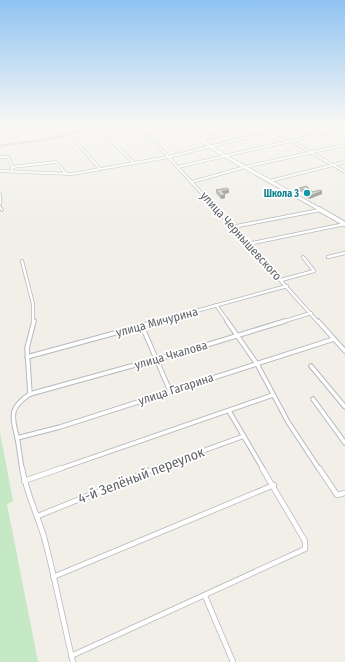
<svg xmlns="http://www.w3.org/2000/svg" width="345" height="662" font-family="'Fira Sans Condensed',sans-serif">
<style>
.green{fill:#c5e8c5}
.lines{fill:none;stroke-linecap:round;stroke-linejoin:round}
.street-far3-casing{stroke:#b5b8bc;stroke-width:3.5}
.street-far2-casing{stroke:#b5b8bc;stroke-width:4}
.street-far1-casing{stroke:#b5b8bc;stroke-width:5.5}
.street-casing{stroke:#b5b8bc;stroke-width:6}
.secondary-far1-casing{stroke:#b6babf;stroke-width:4.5}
.secondary-casing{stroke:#b6babf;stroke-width:5.5}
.street-far3{stroke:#fff;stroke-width:2}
.street-far2{stroke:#fff;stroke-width:2.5}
.street-far1{stroke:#fff;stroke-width:3.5}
.street{stroke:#fff;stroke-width:4.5}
.secondary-far1{stroke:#fff;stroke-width:3}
.secondary{stroke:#fff;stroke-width:4}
.rail-casing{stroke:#b6b7b8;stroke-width:2}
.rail{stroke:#fff;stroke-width:1;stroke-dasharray:2;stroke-linecap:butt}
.wall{fill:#afaea9}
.shaded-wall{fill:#8f8d8a}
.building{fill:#cccac5;stroke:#8f8d8a}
.culture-dot{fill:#0f9aa8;stroke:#fff;stroke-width:1.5}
.labels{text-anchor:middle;stroke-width:3.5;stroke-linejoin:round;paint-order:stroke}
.far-culture-label{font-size:10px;font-weight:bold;fill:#0d838f;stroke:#fff;text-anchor:end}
.street-label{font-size:12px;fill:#5f6368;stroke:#fff}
.near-street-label{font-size:14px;fill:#5f6368;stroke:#fff}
</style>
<rect width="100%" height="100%" fill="#f1efe8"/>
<polygon class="green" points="0,432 13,501 7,504 38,662 0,662"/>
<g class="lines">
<defs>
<g id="street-far3">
<polyline points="262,125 285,138"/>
<polyline points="134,126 152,139 217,210"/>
<polyline points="74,139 100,169"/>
<polyline points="109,139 134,163"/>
<polyline points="201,140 259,125"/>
<polyline points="291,141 345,172"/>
<polyline points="282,143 345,129"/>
<polyline points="0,157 8,157 12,167"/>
<polyline points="178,167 281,143"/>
<polyline points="0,171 72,174 168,157 293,126"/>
<polyline points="12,171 12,167 56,162 66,174"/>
<polyline points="270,181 345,162"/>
<polyline points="192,182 245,167 345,145"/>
<polyline points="0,194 0,204"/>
<polyline points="0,207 2,210"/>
<polyline points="318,210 320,210"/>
</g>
<g id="street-far2">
<polyline points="216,209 318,322"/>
<polyline points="232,227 320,210"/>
<polyline points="248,244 345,224"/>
<polyline points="328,257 345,253"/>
<polyline points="22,261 33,304 33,322"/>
<polyline points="281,280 314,271 303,257"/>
<polyline points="216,305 228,322"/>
<polyline points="156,322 287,286"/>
<polyline points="282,322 311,313"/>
</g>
<g id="street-far1">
<polyline points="227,321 257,364 288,422 319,469"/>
<polyline points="318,321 345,351"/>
<polyline points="142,326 170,391"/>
<polyline points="27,357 159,321"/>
<polyline points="311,366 345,407"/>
<polyline points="30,394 200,347 285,321"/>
<polyline points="313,399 345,443"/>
<polyline points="229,411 263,469"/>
<polyline points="17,438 60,427 334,339"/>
<path d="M 22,469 C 20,458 19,447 17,437 C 11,415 10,407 30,394 L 27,348 L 34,321"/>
<polyline points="59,469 273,395"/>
<polyline points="153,469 244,436"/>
</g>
<g id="street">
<path d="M 22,468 C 26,492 37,514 44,537 C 55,578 63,621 73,662"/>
<polyline points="319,468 337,495 345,493"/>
<polyline points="24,481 62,468"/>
<polyline points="38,516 156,468"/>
<polyline points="53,577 274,485"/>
<polyline points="205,596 233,662"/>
<polyline points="71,656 305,549 305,541 262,468"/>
</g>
<polyline id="secondary-far1" points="179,125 225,156 321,210"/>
<polyline id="secondary" points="319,209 345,224"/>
</defs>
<use href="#street-far3" class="street-far3-casing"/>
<use href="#street-far2" class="street-far2-casing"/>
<use href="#street-far1" class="street-far1-casing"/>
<use href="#street" class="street-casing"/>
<use href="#secondary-far1" class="secondary-far1-casing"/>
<use href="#secondary" class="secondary-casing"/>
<use href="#street-far3" class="street-far3"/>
<use href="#street-far2" class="street-far2"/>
<use href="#street-far1" class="street-far1"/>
<use href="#street" class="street"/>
<use href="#secondary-far1" class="secondary-far1"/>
<use href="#secondary" class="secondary"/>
<defs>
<polyline id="rail" points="0,146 43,140 110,125"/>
</defs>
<use href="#rail" class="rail-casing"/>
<use href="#rail" class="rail"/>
</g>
<g class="wall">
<polygon points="309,188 309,190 313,192 322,194 309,199 306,197 306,195 303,192 297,192 297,189"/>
<polygon points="216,190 229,190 229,193 224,194 225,195 225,198 221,199 216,193"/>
</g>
<g class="shaded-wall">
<polygon points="229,190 229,193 222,194 222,191"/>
<polygon points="322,191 322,194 309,199 310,196"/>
<polygon points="225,195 225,198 221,199 221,196"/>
</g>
<g class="building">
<polygon points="306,186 309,188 307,188 313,192 320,190 322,191 310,196 306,194 309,193 303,189 297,189"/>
<polygon points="227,188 229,190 222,191 225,195 221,196 216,190"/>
</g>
<linearGradient id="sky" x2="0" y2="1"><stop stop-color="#8fc3f1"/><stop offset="0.57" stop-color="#f9f8f5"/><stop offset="1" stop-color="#f9f8f5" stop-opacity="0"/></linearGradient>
<rect width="345" height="218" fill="url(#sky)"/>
<circle class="culture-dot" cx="307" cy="193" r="4"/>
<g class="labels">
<g class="far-culture-label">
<text x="299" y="197">Школа 3</text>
</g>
<g class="street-label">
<text transform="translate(241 236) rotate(48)" y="4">улица Чернышевского</text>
<text transform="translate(157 322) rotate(-15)" y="4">улица Мичурина</text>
<text transform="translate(171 355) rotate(-16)" y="4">улица Чкалова</text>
<text transform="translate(176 389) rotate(-18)" y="4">улица Гагарина</text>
</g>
<g class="near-street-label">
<text transform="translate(141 475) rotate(-21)" y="5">4-й Зелёный переулок</text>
</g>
</g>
</svg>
